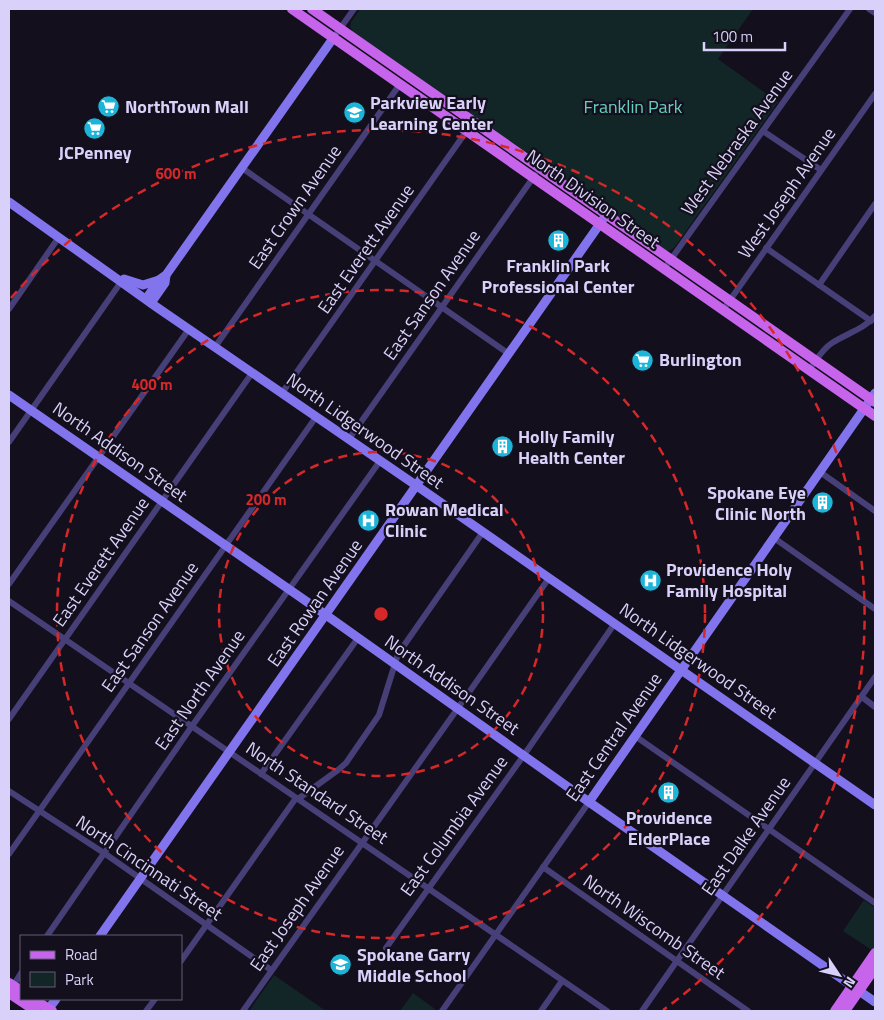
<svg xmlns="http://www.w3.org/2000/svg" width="884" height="1020" font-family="'Titillium Web',sans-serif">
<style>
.green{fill:#122527}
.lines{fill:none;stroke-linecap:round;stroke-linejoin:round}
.street{stroke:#473f77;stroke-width:6}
.secondary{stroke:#8274ed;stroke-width:9}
.primary{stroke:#c665ec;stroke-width:10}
.ring{fill:none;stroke:#d62828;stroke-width:2.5;stroke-dasharray:9 6}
.labels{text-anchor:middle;stroke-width:4.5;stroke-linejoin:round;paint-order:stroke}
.poi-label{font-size:18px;font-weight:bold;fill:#d9d1f9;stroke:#130f1d;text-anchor:start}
.park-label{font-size:18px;fill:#67cfbf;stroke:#130f1d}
.street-label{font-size:18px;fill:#d9d1f9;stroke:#130f1d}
.centre{fill:#d62828;stroke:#130f1d;stroke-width:2.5}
.ring-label{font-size:15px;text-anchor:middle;font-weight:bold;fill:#d62828;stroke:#130f1d;stroke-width:4.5;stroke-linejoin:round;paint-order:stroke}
</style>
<rect width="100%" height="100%" fill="#130f1d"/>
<g class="green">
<polygon points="360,9 753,9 718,59 778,102 674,248 671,250 667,251 353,32 350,27 351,22"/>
<polygon points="864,900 875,908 875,948 873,951 843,931"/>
<polygon points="274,975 326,1011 249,1011"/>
<polygon points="413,993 435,1009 434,1011 400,1011"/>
</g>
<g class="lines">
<g class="street">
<polyline points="869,9 875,13"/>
<polyline points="334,37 354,9"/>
<polyline points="763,131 821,170"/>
<polyline points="242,168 509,354"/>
<polyline points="766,248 871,321"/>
<polyline points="664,269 850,9"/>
<polyline points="819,285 875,204"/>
<polyline points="9,309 59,237"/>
<polyline points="723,310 875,94"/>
<polyline points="215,347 400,84"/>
<path d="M 809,370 C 816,361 822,349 832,343 C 847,333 863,330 875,316"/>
<polyline points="282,393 468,129"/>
<polyline points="349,439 535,175"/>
<polyline points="9,442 121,282"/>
<polyline points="820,472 875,511"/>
<polyline points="774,538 875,609"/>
<polyline points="9,584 189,329"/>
<polyline points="9,601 607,1011"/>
<polyline points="862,697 875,707"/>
<polyline points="9,719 252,373"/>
<polyline points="635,736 875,903"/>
<polyline points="261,774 358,638"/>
<polyline points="9,791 104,853 271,970"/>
<polyline points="298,799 338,770 346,763 379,715 398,654 483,532"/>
<polyline points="9,854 316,417"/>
<polyline points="543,867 748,1011"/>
<polyline points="47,936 192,726 380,461"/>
<polyline points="386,948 524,755 615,623"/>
<polyline points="181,961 296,798"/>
<polyline points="13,986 21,973"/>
<polyline points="146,1011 155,999"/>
<polyline points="243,1011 458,708 549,578"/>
<polyline points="442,1011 589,802"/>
<polyline points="541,1011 562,981"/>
<polyline points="642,1011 875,677"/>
</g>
<g class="secondary">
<polyline points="9,202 155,306 417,486 875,805"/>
<polyline points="124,279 143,285 159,280"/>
<polyline points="146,299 159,280 166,275 334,37"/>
<polyline points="151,303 165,283 166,275"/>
<polyline points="9,395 326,615 589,802 875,1002"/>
<polyline points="589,802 875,393"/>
<polyline points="100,936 604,218"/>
<polyline points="47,1011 56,999"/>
</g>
<g class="primary">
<polyline points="292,9 875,416"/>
<polyline points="312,9 875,402"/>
<polyline points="9,983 21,991"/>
<polyline points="9,993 36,1011"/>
<polyline points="33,999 52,1011"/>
<polyline points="835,1011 875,953"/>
<polyline points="845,1011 875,968"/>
</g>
</g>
<g class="ring">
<circle cx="381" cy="614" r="162"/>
<circle cx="381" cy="614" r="324"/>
<path d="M11 298A486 486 0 1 1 663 1010"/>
</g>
<defs>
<symbol id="supermarket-disc" viewBox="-11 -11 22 22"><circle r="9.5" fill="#1cb5da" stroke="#130f1d"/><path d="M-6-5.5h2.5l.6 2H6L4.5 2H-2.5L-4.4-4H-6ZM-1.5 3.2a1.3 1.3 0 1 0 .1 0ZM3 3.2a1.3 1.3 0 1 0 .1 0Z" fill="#fff"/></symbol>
<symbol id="school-disc" viewBox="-11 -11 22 22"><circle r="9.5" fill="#1cb5da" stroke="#130f1d"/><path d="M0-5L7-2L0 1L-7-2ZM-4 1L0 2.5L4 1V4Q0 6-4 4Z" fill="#fff"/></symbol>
<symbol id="building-disc" viewBox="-11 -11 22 22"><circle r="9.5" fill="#1cb5da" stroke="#130f1d"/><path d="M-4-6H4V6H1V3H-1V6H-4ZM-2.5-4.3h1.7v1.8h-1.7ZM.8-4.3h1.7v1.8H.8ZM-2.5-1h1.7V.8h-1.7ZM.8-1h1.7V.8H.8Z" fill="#fff"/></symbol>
<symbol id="hospital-disc" viewBox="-11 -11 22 22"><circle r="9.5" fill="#1cb5da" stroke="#130f1d"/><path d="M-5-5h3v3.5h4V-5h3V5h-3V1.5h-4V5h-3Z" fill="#fff"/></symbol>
</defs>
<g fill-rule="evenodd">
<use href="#supermarket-disc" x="96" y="94" width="25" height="25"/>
<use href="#school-disc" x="342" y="100" width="25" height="25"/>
<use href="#supermarket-disc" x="82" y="116" width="25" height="25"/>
<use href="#building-disc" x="546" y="228" width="25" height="25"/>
<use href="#supermarket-disc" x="630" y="348" width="25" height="25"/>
<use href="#building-disc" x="490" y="434" width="25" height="25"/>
<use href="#building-disc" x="810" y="490" width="25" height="25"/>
<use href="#hospital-disc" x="356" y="508" width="25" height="25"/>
<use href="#hospital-disc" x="638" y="568" width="25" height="25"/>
<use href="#building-disc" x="656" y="780" width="25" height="25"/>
<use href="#school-disc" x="328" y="952" width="25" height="25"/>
</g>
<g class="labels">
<g class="poi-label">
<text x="370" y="109">Parkview Early<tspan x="370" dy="21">Learning Center</tspan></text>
<text x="125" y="113">NorthTown Mall</text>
<text x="95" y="159" text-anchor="middle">JCPenney</text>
<text x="558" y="272" text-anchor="middle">Franklin Park<tspan x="558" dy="21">Professional Center</tspan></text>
<text x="659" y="366">Burlington</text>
<text x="518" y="443">Holly Family<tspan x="518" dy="21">Health Center</tspan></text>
<text x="806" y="499" text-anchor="end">Spokane Eye<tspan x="806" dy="21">Clinic North</tspan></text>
<text x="385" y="516">Rowan Medical<tspan x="385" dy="21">Clinic</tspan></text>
<text x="666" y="576">Providence Holy<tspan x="666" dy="21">Family Hospital</tspan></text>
<text x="669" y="824" text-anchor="middle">Providence<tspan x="669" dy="21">ElderPlace</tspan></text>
<text x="357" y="961">Spokane Garry<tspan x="357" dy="21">Middle School</tspan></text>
</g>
<g class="park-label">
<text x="633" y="113">Franklin Park</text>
</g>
<g class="street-label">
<text transform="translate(737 142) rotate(-54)" y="6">West Nebraska Avenue</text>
<text transform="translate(787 193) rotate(-55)" y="6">West Joseph Avenue</text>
<text transform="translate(593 199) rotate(35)" y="6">North Division Street</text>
<text transform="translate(295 207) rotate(-55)" y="6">East Crown Avenue</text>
<text transform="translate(366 249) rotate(-55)" y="6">East Everett Avenue</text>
<text transform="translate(432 295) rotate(-55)" y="6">East Sanson Avenue</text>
<text transform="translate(365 431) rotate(35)" y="6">North Lidgerwood Street</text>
<text transform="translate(120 452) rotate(35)" y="6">North Addison Street</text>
<text transform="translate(101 562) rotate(-55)" y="6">East Everett Avenue</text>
<text transform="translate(315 603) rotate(-55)" y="6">East Rowan Avenue</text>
<text transform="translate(150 627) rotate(-55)" y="6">East Sanson Avenue</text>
<text transform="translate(698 661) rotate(35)" y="6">North Lidgerwood Street</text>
<text transform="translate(452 685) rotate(35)" y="6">North Addison Street</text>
<text transform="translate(200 690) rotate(-55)" y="6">East North Avenue</text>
<text transform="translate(614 737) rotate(-55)" y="6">East Central Avenue</text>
<text transform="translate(317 793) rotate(34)" y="6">North Standard Street</text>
<text transform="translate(454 826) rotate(-54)" y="6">East Columbia Avenue</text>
<text transform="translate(746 836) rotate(-55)" y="6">East Dalke Avenue</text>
<text transform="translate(149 868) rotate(34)" y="6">North Cincinnati Street</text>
<text transform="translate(297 908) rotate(-55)" y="6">East Joseph Avenue</text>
<text transform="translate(654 927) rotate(35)" y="6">North Wiscomb Street</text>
</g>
</g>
<circle cx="381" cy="614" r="8" class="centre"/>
<g class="ring-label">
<text x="176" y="179">600 m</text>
<text x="152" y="390">400 m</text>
<text x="266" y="505">200 m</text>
</g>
<rect width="884" height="1020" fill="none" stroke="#d9d1f9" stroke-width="20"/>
<rect x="20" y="935" width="162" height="65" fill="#130f1d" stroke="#625d75"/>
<rect x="30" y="951" width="25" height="8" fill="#c665ec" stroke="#625d75"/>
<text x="65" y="960" font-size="15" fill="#d9d1f9">Road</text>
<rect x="30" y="972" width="25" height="15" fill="#122527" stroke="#625d75"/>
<text x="65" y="985" font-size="15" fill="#d9d1f9">Park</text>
<g transform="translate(839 975) rotate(125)" stroke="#130f1d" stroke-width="4" paint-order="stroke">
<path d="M0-4L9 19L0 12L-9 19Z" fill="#d9d1f9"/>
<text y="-8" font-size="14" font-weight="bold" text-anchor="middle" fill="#d9d1f9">N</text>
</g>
<path d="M704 42v8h81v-8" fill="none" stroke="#d9d1f9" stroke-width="2.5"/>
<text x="712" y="42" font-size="15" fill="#d9d1f9" stroke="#130f1d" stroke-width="4" paint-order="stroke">100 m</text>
</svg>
